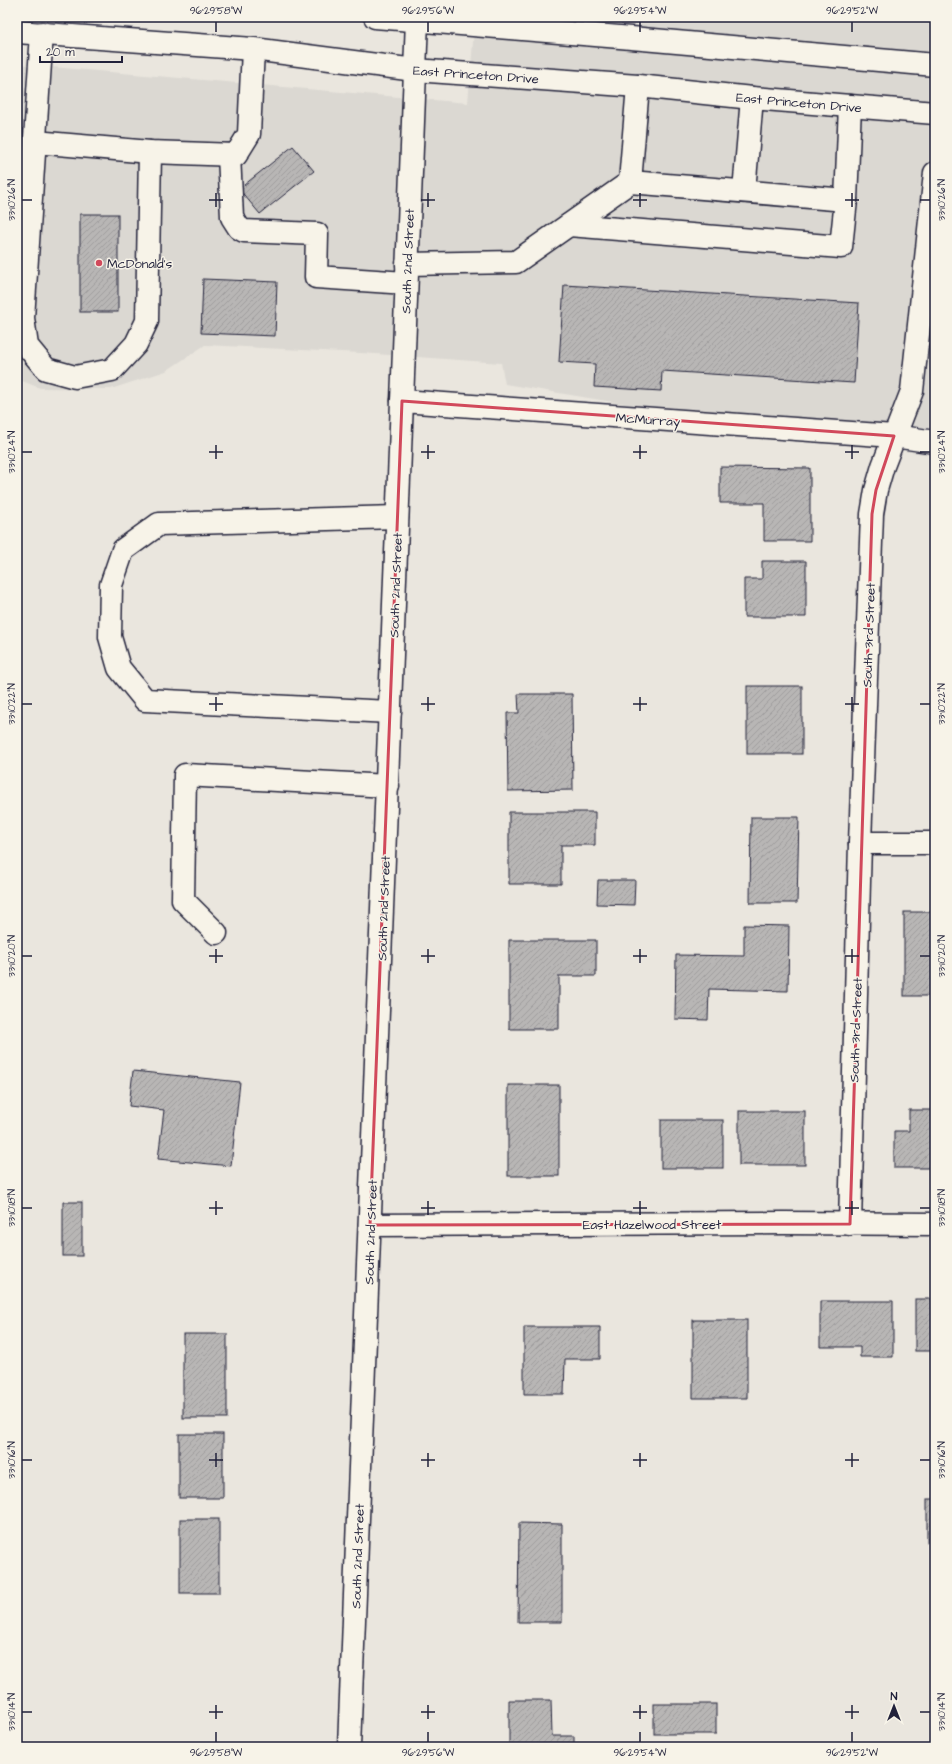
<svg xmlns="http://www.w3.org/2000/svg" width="952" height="1764" font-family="'Architects Daughter',sans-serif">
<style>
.built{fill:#dbd8d2}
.building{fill:url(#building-hatch);stroke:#22223b}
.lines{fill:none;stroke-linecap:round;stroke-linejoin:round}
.minor-casing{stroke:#22223b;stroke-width:25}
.major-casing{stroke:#22223b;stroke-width:25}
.highway-casing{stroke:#22223b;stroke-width:25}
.minor{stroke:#f7f3e8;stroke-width:22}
.major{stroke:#f7f3e8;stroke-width:22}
.highway{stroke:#f7f3e8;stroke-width:22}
.marked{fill:none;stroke:#d1495b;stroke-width:3;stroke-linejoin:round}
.ticks{fill:none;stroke:#22223b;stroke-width:1.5}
.poi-dot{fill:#d1495b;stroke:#f7f3e8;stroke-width:1.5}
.labels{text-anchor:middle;stroke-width:3;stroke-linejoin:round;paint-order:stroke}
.street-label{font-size:13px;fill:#22223b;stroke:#f7f3e8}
.poi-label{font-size:13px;fill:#22223b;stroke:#f7f3e8;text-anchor:start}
.neatline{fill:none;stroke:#22223b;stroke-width:1.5}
.ticks-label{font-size:10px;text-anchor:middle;fill:#22223b}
</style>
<defs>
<pattern id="building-hatch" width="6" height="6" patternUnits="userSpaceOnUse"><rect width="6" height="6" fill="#b8b6b5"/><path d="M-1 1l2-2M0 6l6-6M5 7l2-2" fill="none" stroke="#9e9c9d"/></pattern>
</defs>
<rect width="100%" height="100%" fill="#eae6de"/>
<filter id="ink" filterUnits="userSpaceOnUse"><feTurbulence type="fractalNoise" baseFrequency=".025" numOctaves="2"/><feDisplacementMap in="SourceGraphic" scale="8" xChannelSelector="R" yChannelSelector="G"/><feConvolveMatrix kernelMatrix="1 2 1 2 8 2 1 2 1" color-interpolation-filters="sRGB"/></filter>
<g filter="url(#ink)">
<polygon class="built" points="475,17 935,17 935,456 505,384 501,363 361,353 205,345 166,371 111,389 40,388 17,379 17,64 468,103"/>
<g class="building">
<polygon points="293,146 314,171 260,214 239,189"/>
<rect x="80" y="214" width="38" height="98"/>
<polygon points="203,279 277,282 275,336 201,333"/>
<polygon points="564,285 859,303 854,383 662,371 661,391 594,387 595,364 559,362"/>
<polygon points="720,467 810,468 810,541 764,541 764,503 720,503"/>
<polygon points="762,561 806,561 806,617 744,617 744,579 762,579"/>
<rect x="747" y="686" width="55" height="68"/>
<polygon points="518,694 572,694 573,790 508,791 507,713 519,713"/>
<polygon points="509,812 595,812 595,845 561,845 561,884 509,884"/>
<polygon points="751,817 799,817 797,903 750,903"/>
<polygon points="598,880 635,880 634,905 597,904"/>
<rect x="904" y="912" width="31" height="84"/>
<polygon points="744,925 789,926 788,991 709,989 708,1020 675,1019 676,955 744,956"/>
<polygon points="509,940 596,940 596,976 559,976 559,1029 509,1029"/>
<polygon points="133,1071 240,1082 231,1166 158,1159 164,1110 129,1106"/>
<rect x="508" y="1085" width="51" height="91"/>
<polygon points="909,1110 935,1110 935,1168 894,1168 894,1131 909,1131"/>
<rect x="739" y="1111" width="66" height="54"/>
<rect x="661" y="1120" width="62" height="48"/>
<rect x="63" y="1202" width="19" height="54"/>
<rect x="915" y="1299" width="20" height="52"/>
<polygon points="820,1301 893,1301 893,1357 860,1357 860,1347 820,1347"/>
<rect x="693" y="1320" width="54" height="78"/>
<polygon points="524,1327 600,1327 600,1359 565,1359 564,1394 524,1394"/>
<rect x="183" y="1334" width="44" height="84"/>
<rect x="179" y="1434" width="44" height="64"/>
<rect x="927" y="1499" width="8" height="43"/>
<rect x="180" y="1519" width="39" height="74"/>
<polygon points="519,1523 562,1524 562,1622 518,1622"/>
<polygon points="509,1700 551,1700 552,1736 574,1736 574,1747 509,1747"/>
<rect x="654" y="1704" width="62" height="30"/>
</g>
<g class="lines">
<defs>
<g id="minor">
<polyline points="42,33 23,318 27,346 46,369 75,377 112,370 136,344 147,321 150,152"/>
<polyline points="35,142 150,152 236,155 249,134 253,49"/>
<polyline points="229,155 232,217 239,228 244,231 317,234 316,277 406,283"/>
<polyline points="630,182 846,200"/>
<polyline points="744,191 752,98"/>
<polyline points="569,225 841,247 846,200 850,106"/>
<polyline points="407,264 516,262 630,182 638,86"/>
<polyline points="402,401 894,436 935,442"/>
<polyline points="390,712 145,700 119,668 110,637 111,585 123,550 159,524 397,517"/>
<polyline points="860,843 935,843"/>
<polyline points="216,933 183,900 185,775 388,786"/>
<polyline points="850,1224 860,843 872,514 876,490 883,466 912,391 935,173"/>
<polyline points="370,1225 783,1223 935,1224"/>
</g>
<polyline id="major" points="349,1747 417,20"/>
<g id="highway">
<polyline points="375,17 620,37 935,65"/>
<polyline points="17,32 253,49 415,70 638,86 752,98 935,113"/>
</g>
</defs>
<use href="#minor" class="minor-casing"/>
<use href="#major" class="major-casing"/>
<use href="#highway" class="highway-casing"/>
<use href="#minor" class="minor"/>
<use href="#major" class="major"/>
<use href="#highway" class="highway"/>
</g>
</g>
<path class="marked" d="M 402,401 L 894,436 L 876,490 L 872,514 L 850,1224 L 370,1225 Z"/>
<path class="ticks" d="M 216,22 L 216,32M 428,22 L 428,32M 640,22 L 640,32M 852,22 L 852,32M 216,193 L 216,207M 428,193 L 428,207M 640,193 L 640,207M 852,193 L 852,207M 22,200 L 32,200M 209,200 L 223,200M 421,200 L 435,200M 633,200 L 647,200M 845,200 L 859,200M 920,200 L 930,200M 216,445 L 216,459M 428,445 L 428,459M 640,445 L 640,459M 852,445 L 852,459M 22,452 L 32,452M 209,452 L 223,452M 421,452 L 435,452M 633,452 L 647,452M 845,452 L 859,452M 920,452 L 930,452M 216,697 L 216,711M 428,697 L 428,711M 640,697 L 640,711M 852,697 L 852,711M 22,704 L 32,704M 209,704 L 223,704M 421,704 L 435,704M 633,704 L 647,704M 845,704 L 859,704M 920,704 L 930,704M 216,949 L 216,963M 428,949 L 428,963M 640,949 L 640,963M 852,949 L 852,963M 22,956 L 32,956M 209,956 L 223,956M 421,956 L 435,956M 633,956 L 647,956M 845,956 L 859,956M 920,956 L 930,956M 216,1201 L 216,1215M 428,1201 L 428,1215M 640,1201 L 640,1215M 852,1201 L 852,1215M 22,1208 L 32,1208M 209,1208 L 223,1208M 421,1208 L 435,1208M 633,1208 L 647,1208M 845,1208 L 859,1208M 920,1208 L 930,1208M 216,1453 L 216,1467M 428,1453 L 428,1467M 640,1453 L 640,1467M 852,1453 L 852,1467M 22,1460 L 32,1460M 209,1460 L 223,1460M 421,1460 L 435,1460M 633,1460 L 647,1460M 845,1460 L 859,1460M 920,1460 L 930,1460M 216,1705 L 216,1719M 428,1705 L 428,1719M 640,1705 L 640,1719M 852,1705 L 852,1719M 22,1712 L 32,1712M 209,1712 L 223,1712M 421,1712 L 435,1712M 633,1712 L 647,1712M 845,1712 L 859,1712M 920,1712 L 930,1712M 216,1732 L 216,1742M 428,1732 L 428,1742M 640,1732 L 640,1742M 852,1732 L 852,1742"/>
<circle class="poi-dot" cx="99" cy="263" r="4"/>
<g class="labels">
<g class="street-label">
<text transform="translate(476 74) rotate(4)" y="5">East Princeton Drive</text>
<text transform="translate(799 102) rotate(5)" y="5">East Princeton Drive</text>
<text transform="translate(407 261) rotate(-88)" y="5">South 2nd Street</text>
<text transform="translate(648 419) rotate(4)" y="5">McMurray</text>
<text transform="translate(395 585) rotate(-88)" y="5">South 2nd Street</text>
<text transform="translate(868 635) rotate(-88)" y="5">South 3rd Street</text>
<text transform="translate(383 908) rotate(-88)" y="5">South 2nd Street</text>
<text transform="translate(855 1030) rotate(-88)" y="5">South 3rd Street</text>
<text x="652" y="1229">East Hazelwood Street</text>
<text transform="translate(370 1232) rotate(-88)" y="5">South 2nd Street</text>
<text transform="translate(357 1556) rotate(-88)" y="5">South 2nd Street</text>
</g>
<g class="poi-label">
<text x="107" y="268">McDonald's</text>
</g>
</g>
<rect width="952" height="1764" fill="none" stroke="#f7f3e8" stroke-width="44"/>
<g transform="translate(894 1706)" stroke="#f7f3e8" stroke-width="3" paint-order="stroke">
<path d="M0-3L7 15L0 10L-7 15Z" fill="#22223b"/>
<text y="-6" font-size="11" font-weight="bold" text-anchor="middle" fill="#22223b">N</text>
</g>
<path d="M40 56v6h82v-6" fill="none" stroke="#22223b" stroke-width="2"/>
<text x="46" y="56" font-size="12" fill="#22223b" stroke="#f7f3e8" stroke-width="3" paint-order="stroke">20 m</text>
<rect x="22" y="22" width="908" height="1720" class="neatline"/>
<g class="ticks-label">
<text x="216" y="14">96°29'58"W</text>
<text x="428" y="14">96°29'56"W</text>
<text x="640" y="14">96°29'54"W</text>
<text x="852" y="14">96°29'52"W</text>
<text transform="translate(11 200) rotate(-90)" y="4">33°10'26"N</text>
<text transform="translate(941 200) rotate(-90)" y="4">33°10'26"N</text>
<text transform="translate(11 452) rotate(-90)" y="4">33°10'24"N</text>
<text transform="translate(941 452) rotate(-90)" y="4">33°10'24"N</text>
<text transform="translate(11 704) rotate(-90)" y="4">33°10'22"N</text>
<text transform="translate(941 704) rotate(-90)" y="4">33°10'22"N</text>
<text transform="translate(11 956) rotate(-90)" y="4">33°10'20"N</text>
<text transform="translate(941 956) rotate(-90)" y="4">33°10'20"N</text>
<text transform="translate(11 1208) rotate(-90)" y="4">33°10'18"N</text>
<text transform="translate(941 1208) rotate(-90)" y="4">33°10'18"N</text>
<text transform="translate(11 1460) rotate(-90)" y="4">33°10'16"N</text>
<text transform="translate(941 1460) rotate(-90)" y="4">33°10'16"N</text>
<text transform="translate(11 1712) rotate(-90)" y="4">33°10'14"N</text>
<text transform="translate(941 1712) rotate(-90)" y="4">33°10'14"N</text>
<text x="216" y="1756">96°29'58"W</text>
<text x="428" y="1756">96°29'56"W</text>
<text x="640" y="1756">96°29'54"W</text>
<text x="852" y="1756">96°29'52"W</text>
</g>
</svg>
